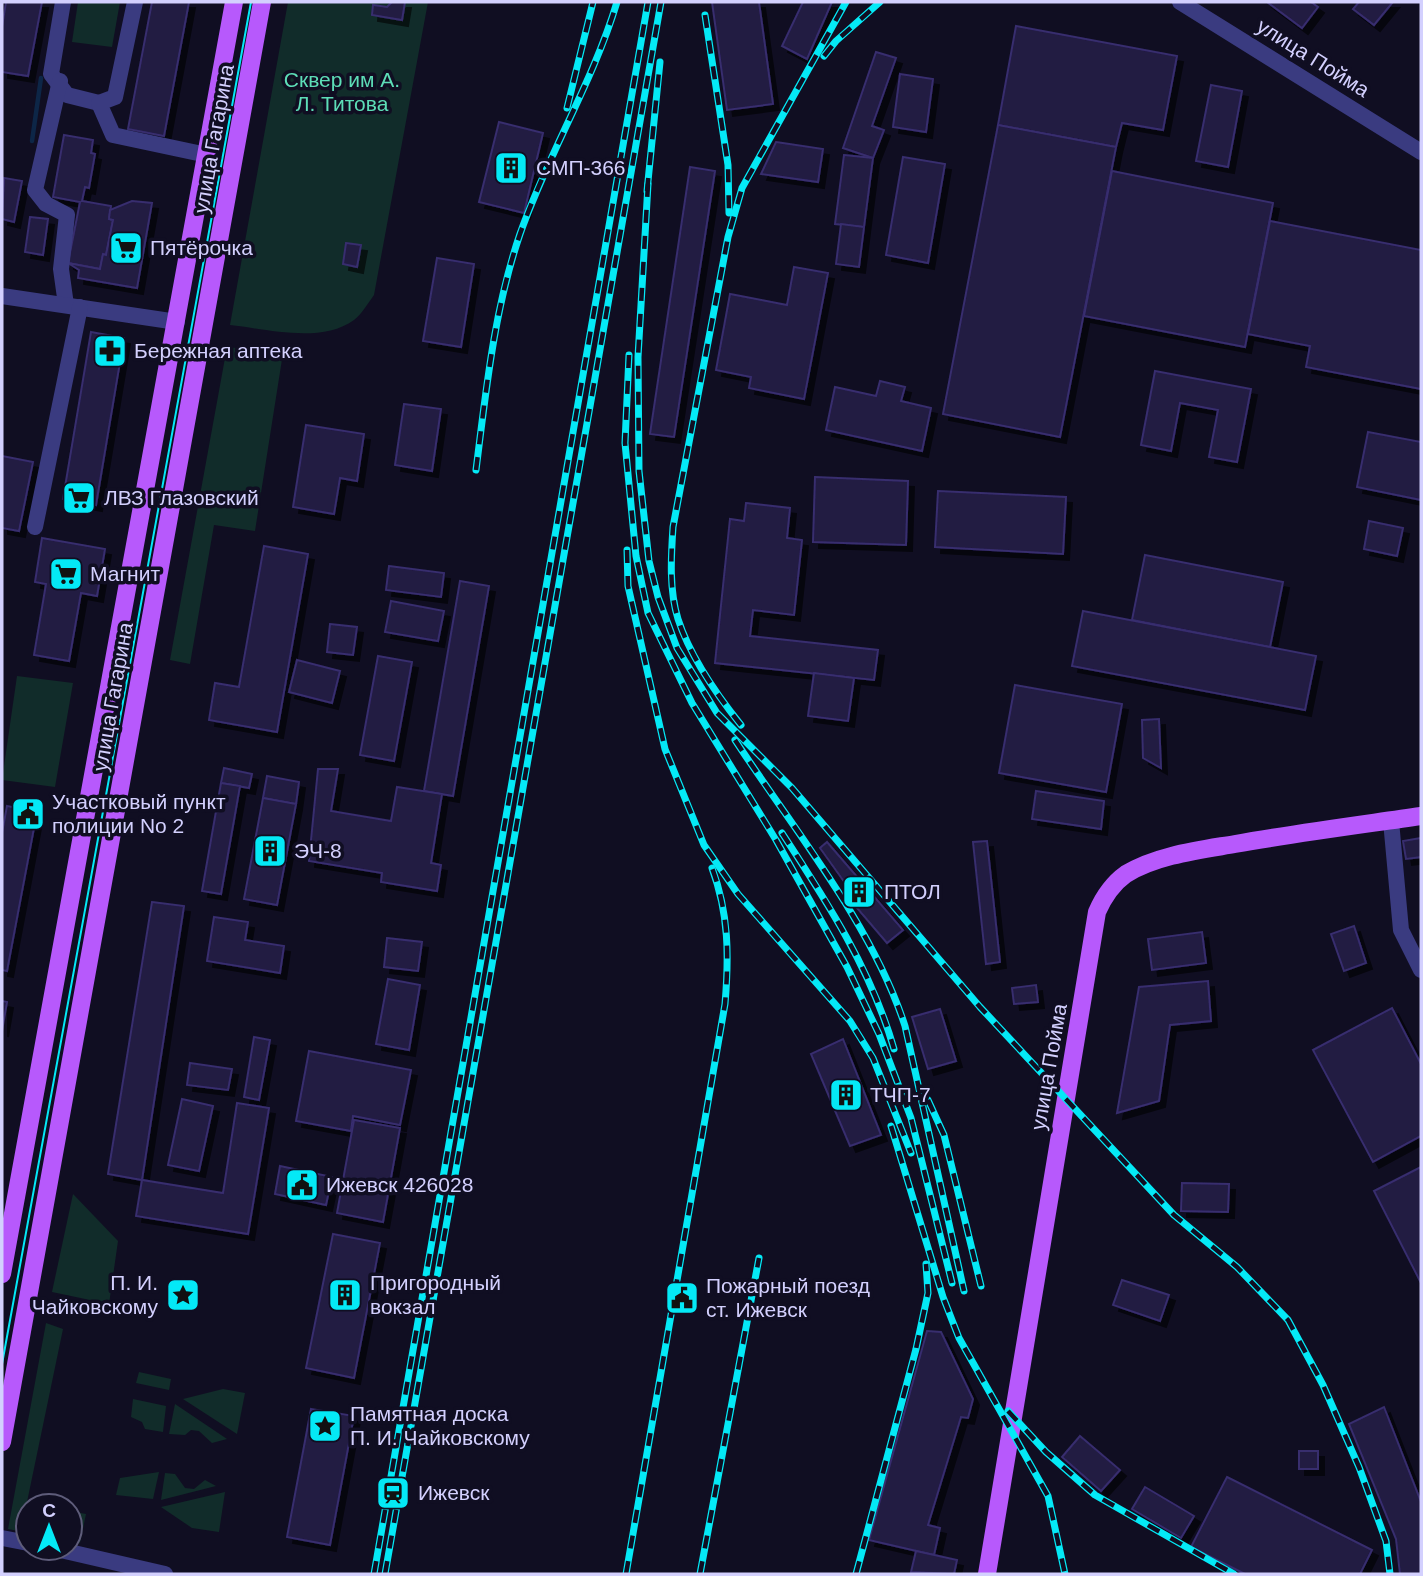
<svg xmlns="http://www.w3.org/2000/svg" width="1423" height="1576" font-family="Helvetica,sans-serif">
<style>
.green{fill:#112c2a}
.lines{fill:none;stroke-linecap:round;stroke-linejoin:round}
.stream{stroke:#0d2647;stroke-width:4.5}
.building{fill:#211a43;stroke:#372d6e;stroke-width:2;filter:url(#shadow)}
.minor{stroke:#3a3b80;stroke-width:16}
.major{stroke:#b759fc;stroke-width:18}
.tram{stroke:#04e9f6;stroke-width:2}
.rail-casing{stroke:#04e9f6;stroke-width:7}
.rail{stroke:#100e22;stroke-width:4.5;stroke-dasharray:13;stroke-linecap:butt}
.labels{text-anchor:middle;stroke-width:7;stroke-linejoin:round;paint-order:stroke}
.street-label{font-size:21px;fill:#d3d0fe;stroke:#100e22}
.park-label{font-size:21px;fill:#5dddb7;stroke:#100e22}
.poi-label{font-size:21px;fill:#d3d0fe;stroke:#100e22;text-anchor:start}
</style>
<defs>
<filter id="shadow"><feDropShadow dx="6" dy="6" stdDeviation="0" flood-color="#0009"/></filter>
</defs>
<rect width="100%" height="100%" fill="#100e22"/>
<g class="green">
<polygon points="78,2 120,2 112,47 72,42"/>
<path d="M 288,2 L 428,2 L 374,295 C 368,303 362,314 354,320 C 321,344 267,329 230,325 Z"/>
<polygon points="227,347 283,353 255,531 214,525 190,664 170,660"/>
<polygon points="17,676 73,683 55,787 2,780"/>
<polygon points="73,1194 118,1241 109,1304 52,1292"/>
<polygon points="46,1323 63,1329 27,1502 44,1506 28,1506 28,1533 8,1529"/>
<polygon points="139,1372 171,1379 169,1390 136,1383"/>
<polygon points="223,1389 245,1393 237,1434 183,1399"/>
<polygon points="133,1399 166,1406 163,1432 145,1429 142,1422 131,1417"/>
<polygon points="175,1404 227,1439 212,1443 199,1431 191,1430 185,1435 169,1434"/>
<polygon points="159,1472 153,1499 116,1495 120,1478"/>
<polygon points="165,1473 175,1474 185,1488 194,1489 205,1480 216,1486 161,1500"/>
<polygon points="225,1492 219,1532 192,1528 161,1507"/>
<polygon points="70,1511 86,1514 80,1543 70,1541"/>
</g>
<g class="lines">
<polyline class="stream" points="32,141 41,78"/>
</g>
<g class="building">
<polygon points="6,2 42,2 28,76 2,72 2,27"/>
<polygon points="152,2 189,2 164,136 128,129"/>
<polygon points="392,2 405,2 402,20 372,15 373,5 387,7"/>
<polygon points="712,2 759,2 773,104 727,110"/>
<polygon points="803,2 832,2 807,59 782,46"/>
<polygon points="1267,2 1311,2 1318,7 1302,28"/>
<polygon points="1359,2 1393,2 1374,25 1353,9"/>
<polygon points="1016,26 1177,56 1163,130 1122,123 1116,147 998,125"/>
<polygon points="876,52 896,58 872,126 884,130 873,158 843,148"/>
<polygon points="900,74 933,79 926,132 893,127"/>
<polygon points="1211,85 1242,91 1228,167 1196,161"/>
<polygon points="499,122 543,133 524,213 479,202"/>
<polygon points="998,125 1116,147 1060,437 943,414"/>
<polygon points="64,135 93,140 91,153 95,154 89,188 85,187 82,201 111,206 109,219 113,220 106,255 103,254 100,269 68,263 80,202 53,197"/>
<polygon points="776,142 823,149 818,182 761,174"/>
<polygon points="844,155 873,158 864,227 835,224"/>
<polygon points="903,157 945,164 928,263 886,255"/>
<polygon points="690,167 715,171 674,437 650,434"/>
<polygon points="1112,171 1273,203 1245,347 1084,316"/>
<polygon points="4,178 22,181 14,222 2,219"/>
<polygon points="132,201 152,203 137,288 78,278 79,270 68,263 100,269 103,254 106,255 113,220 109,219 110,210"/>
<polygon points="30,217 48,219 43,255 25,252"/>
<polygon points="1270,221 1421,250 1421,389 1306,367 1310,346 1248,334"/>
<polygon points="841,224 864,227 859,267 836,264"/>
<polygon points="346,243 361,245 357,267 343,264"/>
<polygon points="437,258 474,264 461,347 423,341"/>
<polygon points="794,267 828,273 804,399 749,388 751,377 716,370 730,294 787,305"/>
<polygon points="91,332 124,338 96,505 63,499"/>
<polygon points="1155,371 1251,389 1237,462 1209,457 1218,410 1180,403 1171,451 1141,445"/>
<polygon points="880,381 905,387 901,401 931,408 922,451 826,430 835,387 876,396"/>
<polygon points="404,404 441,409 432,471 395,465"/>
<polygon points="306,425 364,434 357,481 340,478 334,514 293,507"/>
<polygon points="1368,432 1421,442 1421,500 1357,487"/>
<polygon points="2,456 33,462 19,531 2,528"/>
<polygon points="815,477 908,481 906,545 813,542"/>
<polygon points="938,491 1066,497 1063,554 935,547"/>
<polygon points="746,503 790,508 787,538 802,540 794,615 753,610 750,636 878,650 874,680 715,663 730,519 744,521"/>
<polygon points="1369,521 1403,528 1397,556 1364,549"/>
<polygon points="42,538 105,549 97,596 81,593 69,661 34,655 46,584 35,582"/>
<polygon points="264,546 308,554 277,732 209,720 215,683 239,687"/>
<polygon points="1145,555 1283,582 1270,647 1132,620"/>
<polygon points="389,566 444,573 441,597 386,590"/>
<polygon points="460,581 489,586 453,796 424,791"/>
<polygon points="391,601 444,611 438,641 385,632"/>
<polygon points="1083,611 1316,656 1305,710 1072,666"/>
<polygon points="330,624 357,627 353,655 327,652"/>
<polygon points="378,656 412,662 394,761 360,755"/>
<polygon points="297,660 340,671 332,703 289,692"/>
<polygon points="814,673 854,678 848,721 808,716"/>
<polygon points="1015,685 1122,704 1106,792 999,773"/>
<polygon points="1159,719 1161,768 1143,758 1142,720"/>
<polygon points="224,768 252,774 249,788 221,783"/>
<polygon points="318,769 338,769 331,811 391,821 397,787 442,794 431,863 441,865 437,891 381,882 382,873 309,861"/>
<polygon points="267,776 299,782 296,804 263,798"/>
<polygon points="221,783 240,786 221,894 202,891"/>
<polygon points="1036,791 1104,801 1101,829 1032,819"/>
<polygon points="263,798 296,804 277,905 244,899"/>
<polygon points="7,806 37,812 7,971 2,970 2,833"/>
<polygon points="1421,838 1421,857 1406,859 1403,841"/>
<polygon points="987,841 1000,962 986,964 973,842"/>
<polygon points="827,842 903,930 887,943 845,894 850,890 820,848"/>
<polygon points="152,902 184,906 142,1180 108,1174"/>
<polygon points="214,917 248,922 245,940 284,946 280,973 207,961"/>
<polygon points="1354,926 1366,963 1344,971 1331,934"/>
<polygon points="1202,932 1206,963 1152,970 1148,939"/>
<polygon points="387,938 422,942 418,971 384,967"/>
<polygon points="388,979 420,985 409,1050 376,1044"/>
<polygon points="1208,981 1211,1021 1170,1025 1159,1101 1117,1113 1139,987"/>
<polygon points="1036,985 1038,1002 1014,1004 1012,988"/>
<polygon points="2,1001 7,1002 2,1031"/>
<polygon points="1392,1008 1421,1064 1421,1136 1373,1162 1313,1050"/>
<polygon points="940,1009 956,1061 928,1069 912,1017"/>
<polygon points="254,1037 270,1040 259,1100 244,1097"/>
<polygon points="843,1039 881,1135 850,1146 811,1054"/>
<polygon points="309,1051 411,1070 400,1125 353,1116 351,1131 296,1121"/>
<polygon points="190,1063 232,1069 228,1090 187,1085"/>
<polygon points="182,1099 213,1106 199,1171 168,1165"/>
<polygon points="237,1103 269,1108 248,1234 136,1216 142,1180 223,1193"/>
<polygon points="354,1120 400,1128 383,1222 337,1213"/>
<polygon points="280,1166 332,1177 326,1205 275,1194"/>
<polygon points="1421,1167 1421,1283 1374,1191"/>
<polygon points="1182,1183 1229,1184 1228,1212 1181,1211"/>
<polygon points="333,1234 380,1243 354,1378 306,1368"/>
<polygon points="1122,1280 1169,1295 1160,1321 1113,1305"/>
<polygon points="927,1331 941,1332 973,1399 968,1418 961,1417 928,1525 940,1528 934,1555 869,1540"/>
<polygon points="1384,1407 1421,1502 1421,1574 1400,1574 1396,1539 1349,1424"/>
<polygon points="311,1409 354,1416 330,1545 287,1537"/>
<polygon points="1080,1436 1120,1470 1101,1491 1062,1457"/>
<rect x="1299" y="1451" width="19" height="18"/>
<polygon points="1227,1477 1372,1550 1360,1574 1245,1574 1191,1547"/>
<polygon points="1145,1487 1194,1516 1181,1538 1132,1509"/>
<polygon points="916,1551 957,1560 954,1574 911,1572"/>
</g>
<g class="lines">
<g class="minor">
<polyline points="63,2 51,74 67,95 99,103"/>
<polyline points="135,2 115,97 99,103 113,135 207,155"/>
<polyline points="1180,2 1421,152"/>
<polyline points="60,81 35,190 46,204 67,215 61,269 66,305"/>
<polyline points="2,296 177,322"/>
<polyline points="35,527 80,307"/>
<polyline points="1391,821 1401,930 1421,970"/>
<polyline points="2,1538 28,1543"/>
<polyline points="52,1548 165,1574"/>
</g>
<g class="major">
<polyline points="2,1274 234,2"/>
<polyline points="2,1442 262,2"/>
<path d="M 987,1574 L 1097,912 C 1104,896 1112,884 1126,874 C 1157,855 1200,850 1235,844 C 1297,833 1359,825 1421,816"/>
</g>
<polyline class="tram" points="2,1364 251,2"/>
<defs>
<g id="rail">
<polyline points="705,15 728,165 729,213"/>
<polyline points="824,56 836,41 880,2"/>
<polyline points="567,108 593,2"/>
<polyline points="648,184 638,357 639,471 649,561 658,597 677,648 717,713 792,788 980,1007 1174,1215 1237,1267 1288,1320 1323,1385 1359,1467 1386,1541 1390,1574"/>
<polyline points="647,191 660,62"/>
<polyline points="629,355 625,443 636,556 648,613 692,703 776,840 847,967 879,1034 911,1118 952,1283"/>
<path d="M 476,470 C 486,391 494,310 520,234 C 548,154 593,82 617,2"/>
<polyline points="627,550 628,586 665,749 704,845 738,894 850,1021 873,1058 911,1153"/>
<path d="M 741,725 C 717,695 690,656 678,619 C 669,590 671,557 673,527 L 728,237 L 742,188 L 846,2"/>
<path d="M 735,740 C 794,830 872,924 905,1026 L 964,1291"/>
<path d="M 782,833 C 827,902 871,969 894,1049"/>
<polyline points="928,1100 944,1135 981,1286"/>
<polyline points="891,1126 943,1297 959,1338 1048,1496 1065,1574"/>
<polyline points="1008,1411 1046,1452 1095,1495 1234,1574"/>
<polyline points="374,1574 648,2"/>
<polyline points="385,1574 661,2"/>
<path d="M 626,1574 L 725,1004 C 729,956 729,914 712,868"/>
<polyline points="700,1574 759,1258"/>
<polyline points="856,1574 916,1349 928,1293 926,1264"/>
</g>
</defs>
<use href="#rail" class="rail-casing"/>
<use href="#rail" class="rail"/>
</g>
<defs>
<symbol id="building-square" viewBox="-11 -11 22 22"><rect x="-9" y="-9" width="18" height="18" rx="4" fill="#04e9f6" stroke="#100e22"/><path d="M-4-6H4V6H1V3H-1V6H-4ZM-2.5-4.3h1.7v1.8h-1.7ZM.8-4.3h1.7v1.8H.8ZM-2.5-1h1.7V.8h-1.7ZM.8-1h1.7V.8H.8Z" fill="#111"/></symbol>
<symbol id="supermarket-square" viewBox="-11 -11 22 22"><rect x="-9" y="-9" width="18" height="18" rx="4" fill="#04e9f6" stroke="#100e22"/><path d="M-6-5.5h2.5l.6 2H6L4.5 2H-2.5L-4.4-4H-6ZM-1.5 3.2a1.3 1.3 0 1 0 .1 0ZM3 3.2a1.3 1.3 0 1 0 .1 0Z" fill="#111"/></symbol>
<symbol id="pharmacy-square" viewBox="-11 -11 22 22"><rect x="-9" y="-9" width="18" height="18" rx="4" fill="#04e9f6" stroke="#100e22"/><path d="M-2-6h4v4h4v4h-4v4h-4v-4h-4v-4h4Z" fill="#111"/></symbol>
<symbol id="civic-square" viewBox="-11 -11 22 22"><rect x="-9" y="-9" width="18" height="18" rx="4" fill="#04e9f6" stroke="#100e22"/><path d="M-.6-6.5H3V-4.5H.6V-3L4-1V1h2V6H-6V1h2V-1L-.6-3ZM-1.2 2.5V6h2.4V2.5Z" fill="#111"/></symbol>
<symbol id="sight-square" viewBox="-11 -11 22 22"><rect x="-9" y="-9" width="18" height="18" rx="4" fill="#04e9f6" stroke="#100e22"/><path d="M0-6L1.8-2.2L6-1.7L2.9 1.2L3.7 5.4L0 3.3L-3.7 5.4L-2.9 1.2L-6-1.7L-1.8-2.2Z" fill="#111"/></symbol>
<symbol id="station-square" viewBox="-11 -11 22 22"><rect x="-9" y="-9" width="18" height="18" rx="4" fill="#04e9f6" stroke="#100e22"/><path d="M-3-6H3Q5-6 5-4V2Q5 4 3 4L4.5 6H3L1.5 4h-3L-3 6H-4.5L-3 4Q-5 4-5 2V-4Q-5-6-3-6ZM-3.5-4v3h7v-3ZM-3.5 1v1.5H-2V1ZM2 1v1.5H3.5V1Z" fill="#111"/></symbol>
</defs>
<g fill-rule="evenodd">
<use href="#building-square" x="492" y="149" width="38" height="38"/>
<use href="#supermarket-square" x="107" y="229" width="38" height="38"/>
<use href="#pharmacy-square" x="91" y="332" width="38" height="38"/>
<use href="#supermarket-square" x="60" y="479" width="38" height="38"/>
<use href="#supermarket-square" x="47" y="555" width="38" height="38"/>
<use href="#civic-square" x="9" y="795" width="38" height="38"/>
<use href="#building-square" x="251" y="832" width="38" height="38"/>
<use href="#building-square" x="840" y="873" width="38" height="38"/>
<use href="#building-square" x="827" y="1076" width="38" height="38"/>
<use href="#civic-square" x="283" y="1166" width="38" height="38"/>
<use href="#sight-square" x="164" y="1276" width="38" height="38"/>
<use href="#building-square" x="326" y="1276" width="38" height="38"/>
<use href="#civic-square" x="663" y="1279" width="38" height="38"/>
<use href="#sight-square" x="306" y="1407" width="38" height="38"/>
<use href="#station-square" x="374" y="1474" width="38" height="38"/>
</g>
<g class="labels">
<g class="street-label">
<text transform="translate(1313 58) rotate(32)" y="7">улица Пойма</text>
<text transform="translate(214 139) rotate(-80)" y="7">улица Гагарина</text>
<text transform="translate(113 697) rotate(-80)" y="7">улица Гагарина</text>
<text transform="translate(1049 1067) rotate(-80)" y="7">улица Пойма</text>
</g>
<g class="park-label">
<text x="342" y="87">Сквер им А.<tspan x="342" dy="24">Л. Титова</tspan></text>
</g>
<g class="poi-label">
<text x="536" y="175">СМП-366</text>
<text x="150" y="255">Пятёрочка</text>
<text x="134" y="358">Бережная аптека</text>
<text x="104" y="505">ЛВЗ Глазовский</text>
<text x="90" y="581">Магнит</text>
<text x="52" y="809">Участковый пункт<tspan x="52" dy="24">полиции No 2</tspan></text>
<text x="294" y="858">ЭЧ-8</text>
<text x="884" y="899">ПТОЛ</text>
<text x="870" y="1102">ТЧП-7</text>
<text x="326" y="1192">Ижевск 426028</text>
<text x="158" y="1290" text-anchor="end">П. И.<tspan x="158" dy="24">Чайковскому</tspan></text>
<text x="370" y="1290">Пригородный<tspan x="370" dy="24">вокзал</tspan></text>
<text x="706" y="1293">Пожарный поезд<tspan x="706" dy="24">ст. Ижевск</tspan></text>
<text x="350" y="1421">Памятная доска<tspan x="350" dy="24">П. И. Чайковскому</tspan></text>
<text x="418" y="1500">Ижевск</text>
</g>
</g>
<rect width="1423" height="1576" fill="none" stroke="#d3d0fe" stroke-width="7"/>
<g transform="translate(49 1527)"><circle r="33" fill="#100e22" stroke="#5e5c7a" stroke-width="2"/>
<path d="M0-5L12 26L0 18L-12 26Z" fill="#04e9f6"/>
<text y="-10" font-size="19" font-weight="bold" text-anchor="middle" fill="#d3d0fe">С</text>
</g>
</svg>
